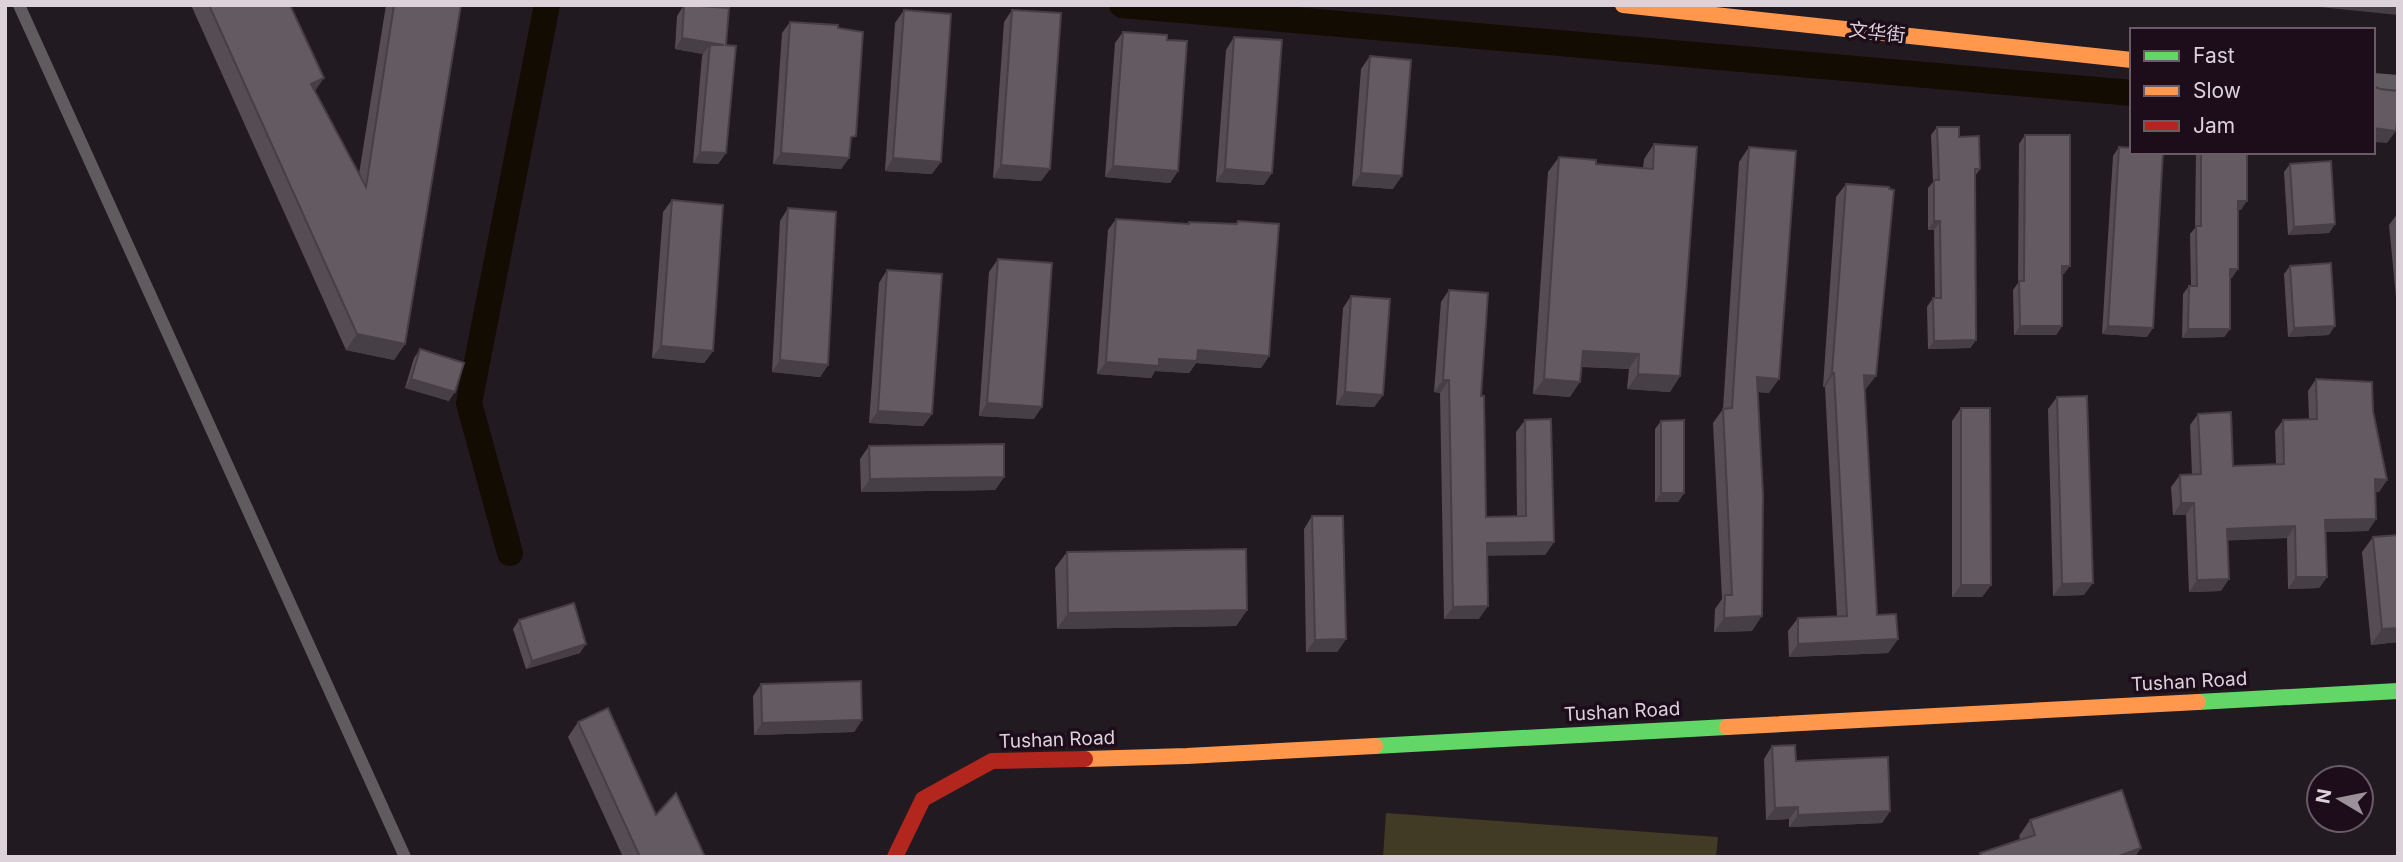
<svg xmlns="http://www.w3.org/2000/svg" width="2403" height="862" font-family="Inter,'Noto Sans SC',sans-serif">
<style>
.green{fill:#413a24}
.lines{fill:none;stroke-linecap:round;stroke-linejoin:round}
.canal{stroke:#130c03;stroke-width:26}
.lane{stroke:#5f5b5e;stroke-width:12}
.street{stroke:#5f5b5e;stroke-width:26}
.fast{stroke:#63d668;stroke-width:16}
.slow{stroke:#ff974d;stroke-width:16}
.jam{stroke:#b3261e;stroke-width:16}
.wall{fill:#564d54}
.shaded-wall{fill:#463f45}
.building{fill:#645a62;stroke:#463f45;stroke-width:2}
.labels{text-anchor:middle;stroke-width:7;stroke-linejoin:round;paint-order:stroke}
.street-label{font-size:19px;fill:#ddd1da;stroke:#1d0d1a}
</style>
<rect width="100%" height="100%" fill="#221a21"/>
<polygon class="green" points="1386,813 1718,837 1716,857 1383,857"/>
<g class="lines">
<g class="canal">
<polyline points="1122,5 2132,93"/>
<polyline points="510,553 469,403 547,5"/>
</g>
<polyline class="lane" points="19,5 405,857"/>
<polyline class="street" points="2373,86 2398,88"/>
<g class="fast">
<polyline points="2198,702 2398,691"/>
<polyline points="1375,746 1727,727"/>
</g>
<g class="slow">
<polyline points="1623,5 2132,60"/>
<polyline points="1727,727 2198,702"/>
<polyline points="1085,759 1187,756 1375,746"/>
</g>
<polyline class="jam" points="895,857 923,799 992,761 1085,759"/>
</g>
<g class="wall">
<polygon points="191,5 290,5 315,91 359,174 386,5 461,5 405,344 394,360 346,350"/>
<polygon points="684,5 726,45 726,153 718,164 693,163 702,56 703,54 675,49 677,16"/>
<polygon points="904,10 932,174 885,171 895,23"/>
<polygon points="1012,10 1050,169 1041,181 993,178 1004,22"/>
<polygon points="790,22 850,145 849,158 841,169 773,164 782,33"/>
<polygon points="1123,32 1167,40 1178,171 1170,183 1105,177 1115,43"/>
<polygon points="1234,37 1264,185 1216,182 1226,50"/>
<polygon points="1370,56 1393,189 1352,186 1361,69"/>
<polygon points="1937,127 1959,137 1980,169 1975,176 1976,340 1970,348 1928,349 1927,307 1933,298 1935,298 1934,230 1928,230 1928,188 1933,182 1931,135"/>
<polygon points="2025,135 2064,274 2062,274 2062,326 2056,335 2014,335 2013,290 2018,283 2019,144"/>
<polygon points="1654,144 1680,376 1670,392 1627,389 1629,369 1581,367 1570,397 1533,394 1548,172 1559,157 1596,164 1643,168 1644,159"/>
<polygon points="1749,147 1769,393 1758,392 1752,631 1714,632 1715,609 1722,599 1713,423 1723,409 1739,162"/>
<polygon points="2119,147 2147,337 2102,334 2113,156"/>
<polygon points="2196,152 2247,152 2241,210 2238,210 2232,278 2230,277 2230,329 2224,337 2182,338 2183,294 2189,286 2191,286 2190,234 2195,228"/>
<polygon points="2290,164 2335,224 2329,233 2288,235 2284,172"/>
<polygon points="1846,184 1866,389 1865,389 1877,615 1898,639 1888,653 1789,657 1788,631 1798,618 1837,616 1825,387 1823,387 1836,197"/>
<polygon points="672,200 713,351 704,363 652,358 663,212"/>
<polygon points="788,208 828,365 820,377 772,372 780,221"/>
<polygon points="2398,213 2398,318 2389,225"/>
<polygon points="1116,219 1188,224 1189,222 1235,224 1238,221 1269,356 1261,368 1196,363 1189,373 1155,371 1151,378 1097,374 1108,230"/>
<polygon points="998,259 1034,419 979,416 989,272"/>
<polygon points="2290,266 2329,335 2288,337 2284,274"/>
<polygon points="887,270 932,414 923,426 869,423 879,283"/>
<polygon points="1449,290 1481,396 1486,517 1517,516 1516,432 1525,420 1554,542 1545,555 1487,555 1479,619 1444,619 1440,393 1434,392 1441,302"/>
<polygon points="1351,296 1383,395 1374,407 1336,405 1343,308"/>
<polygon points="420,349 449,401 405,388 414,358"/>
<polygon points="2316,379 2373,411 2387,480 2379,492 2375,492 2376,519 2368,531 2326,532 2327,577 2319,588 2288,589 2287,538 2228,540 2221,591 2189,592 2186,515 2173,515 2171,487 2180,475 2192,475 2190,425 2198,414 2233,466 2276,465 2275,431 2283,420 2309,419 2308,391"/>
<polygon points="2057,397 2084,595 2053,596 2048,409"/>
<polygon points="1961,408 1991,585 1982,597 1952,597 1952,421"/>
<polygon points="1661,421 1684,493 1678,502 1655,502 1655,429"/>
<polygon points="869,446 1004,477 995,490 861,492 860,459"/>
<polygon points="1312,516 1346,639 1337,652 1306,652 1304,529"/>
<polygon points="2373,537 2398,642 2371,645 2362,552"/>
<polygon points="1067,552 1247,610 1236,626 1057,629 1055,568"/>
<polygon points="519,620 580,653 526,669 513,629"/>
<polygon points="761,684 862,720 854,732 754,735 753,696"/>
<polygon points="578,722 656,815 705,857 623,857 568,737"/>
<polygon points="1772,746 1796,761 1890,811 1882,823 1789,827 1789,819 1766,820 1764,759"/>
<polygon points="2030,820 2135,857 1978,857 1980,853 2020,839 2019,836"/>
</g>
<g class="shaded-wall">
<polygon points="2300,5 2398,5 2398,15"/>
<polygon points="682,38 724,45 710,45 703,54 675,49"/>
<polygon points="324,78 313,94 311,84"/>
<polygon points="2373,128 2396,131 2387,143 2373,142"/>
<polygon points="700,152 726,153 718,164 693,163"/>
<polygon points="781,153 849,158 841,169 773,164"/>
<polygon points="893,158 941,162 932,174 885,171"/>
<polygon points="1001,165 1050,169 1041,181 993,178"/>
<polygon points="1113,166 1178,171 1170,183 1105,177"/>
<polygon points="1225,169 1272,173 1264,185 1216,182"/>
<polygon points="1361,173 1402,176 1393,189 1352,186"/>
<polygon points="2238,201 2247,201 2241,210 2232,210"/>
<polygon points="1934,221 1940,221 1934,230 1928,230"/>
<polygon points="2335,224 2329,233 2288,235 2294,227"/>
<polygon points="2062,266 2070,266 2064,274 2056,274"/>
<polygon points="2230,269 2238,269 2232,278 2224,277"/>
<polygon points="2020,326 2062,326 2056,335 2014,335"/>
<polygon points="2108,326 2153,328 2147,337 2102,334"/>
<polygon points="2335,326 2329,335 2288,337 2294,328"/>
<polygon points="2188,329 2230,329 2224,337 2182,338"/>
<polygon points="357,334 405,344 394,360 346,350"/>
<polygon points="1976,340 1970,348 1928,349 1934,341"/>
<polygon points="661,346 713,351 704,363 652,358"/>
<polygon points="1198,350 1269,356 1261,368 1196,363 1189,373 1155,371 1151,378 1097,374 1106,362 1159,359"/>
<polygon points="1583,351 1639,354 1629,369 1572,366"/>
<polygon points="780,360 828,365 820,377 772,372"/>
<polygon points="1832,373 1834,373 1825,387 1823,387"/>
<polygon points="1638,374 1680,376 1670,392 1627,389"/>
<polygon points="1864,375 1876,376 1866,389 1855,389"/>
<polygon points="1757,377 1779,379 1769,393 1747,391"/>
<polygon points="411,379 455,392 449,401 405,388"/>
<polygon points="1544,379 1580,382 1570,397 1533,394"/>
<polygon points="1443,380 1449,380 1440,393 1434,392"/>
<polygon points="1345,392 1383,395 1374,407 1336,405"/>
<polygon points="987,403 1042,407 1034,419 979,416"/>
<polygon points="878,411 932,414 923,426 869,423"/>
<polygon points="1004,477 995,490 861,492 870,479"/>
<polygon points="2375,479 2387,480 2379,492 2367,491"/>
<polygon points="1661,493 1684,493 1678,502 1655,502"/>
<polygon points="2181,503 2194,503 2186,515 2173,515"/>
<polygon points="2376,519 2368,531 2317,532 2325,520"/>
<polygon points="2295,526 2287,538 2219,541 2227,529"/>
<polygon points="1554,542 1545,555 1478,556 1487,543"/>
<polygon points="2296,577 2327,577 2319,588 2288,589"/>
<polygon points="2229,579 2221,591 2189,592 2197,580"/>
<polygon points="2093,583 2084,595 2053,596 2062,584"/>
<polygon points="1961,585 1991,585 1982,597 1952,597"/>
<polygon points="1488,606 1479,619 1444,619 1453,607"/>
<polygon points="1247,610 1236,626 1057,629 1068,613"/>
<polygon points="1762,616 1752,631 1714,632 1724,618"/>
<polygon points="2398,628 2398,642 2371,645 2382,629"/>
<polygon points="1346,639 1337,652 1306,652 1315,640"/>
<polygon points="1898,639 1888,653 1789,657 1798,644"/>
<polygon points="586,644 580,653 526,669 532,661"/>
<polygon points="862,720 854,732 754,735 762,723"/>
<polygon points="1798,807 1789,819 1766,820 1775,808"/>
<polygon points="1890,811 1882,823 1789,827 1798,815"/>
<polygon points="2141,848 2135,857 2115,857"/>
</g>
<g class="building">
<polygon points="209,5 290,5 324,78 311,84 366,187 394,5 461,5 405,344 357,334"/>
<polygon points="684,5 729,8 726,45 736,46 726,153 700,152 710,45 724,45 682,38"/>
<polygon points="904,10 951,14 941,162 893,158"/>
<polygon points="1012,10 1061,13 1050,169 1001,165"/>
<polygon points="790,22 838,25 838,28 863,32 856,136 851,137 849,158 781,153"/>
<polygon points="1123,32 1167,35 1167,40 1187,41 1178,171 1113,166"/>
<polygon points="1234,37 1282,40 1272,173 1225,169"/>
<polygon points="1370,56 1411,60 1402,176 1361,173"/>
<polygon points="2373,86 2380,89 2398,91 2398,114 2396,131 2373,128"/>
<polygon points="1937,127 1959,127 1959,137 1979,136 1980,169 1975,169 1976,340 1934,341 1933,298 1941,298 1940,221 1934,221 1934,180 1939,180"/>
<polygon points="2025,135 2070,135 2070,266 2062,266 2062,326 2020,326 2019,281 2024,281"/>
<polygon points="1654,144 1697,147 1680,376 1638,374 1639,354 1583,351 1580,382 1544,379 1559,157 1596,160 1596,164 1653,169"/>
<polygon points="1749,147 1796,151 1779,379 1757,377 1763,495 1762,616 1724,618 1725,595 1732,595 1723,409 1732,408"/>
<polygon points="2119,147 2132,148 2132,152 2163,152 2153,328 2108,326"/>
<polygon points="2201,152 2247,152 2247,201 2238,201 2238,269 2230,269 2230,329 2188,329 2189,286 2197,286 2196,226 2201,226"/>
<polygon points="2331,161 2335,224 2294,227 2290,164"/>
<polygon points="1846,184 1889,187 1889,189 1894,190 1876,376 1864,375 1877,615 1896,614 1898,639 1798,644 1798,618 1847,616 1834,373 1832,373"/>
<polygon points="672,200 723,205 713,351 661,346"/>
<polygon points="788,208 836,212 828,365 780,360"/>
<polygon points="1116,219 1189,224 1189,222 1237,224 1238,221 1279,224 1269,356 1198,350 1197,361 1159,359 1159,366 1106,362"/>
<polygon points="998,259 1052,263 1042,407 987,403"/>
<polygon points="2331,263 2335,326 2294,328 2290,266"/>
<polygon points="887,270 942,274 932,414 878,411"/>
<polygon points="1449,290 1488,293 1481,396 1484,396 1486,517 1526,516 1525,420 1551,419 1554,542 1487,543 1488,606 1453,607 1449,380 1443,380"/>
<polygon points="1351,296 1390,299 1383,395 1345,392"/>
<polygon points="420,349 464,363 455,392 411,379"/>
<polygon points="2316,379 2372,382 2373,411 2387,480 2375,479 2376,519 2325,520 2327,577 2296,577 2295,526 2227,529 2229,579 2197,580 2194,503 2181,503 2180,475 2201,474 2198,414 2231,412 2233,466 2284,464 2283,420 2317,419"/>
<polygon points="2087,396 2093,583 2062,584 2057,397"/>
<polygon points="1961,408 1990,408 1991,585 1961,585"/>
<polygon points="1684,420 1684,493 1661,493 1661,421"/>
<polygon points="1004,444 1004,477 870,479 869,446"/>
<polygon points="1312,516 1343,516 1346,639 1315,640"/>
<polygon points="2398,535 2398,628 2382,629 2373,537"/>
<polygon points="1246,549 1247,610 1068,613 1067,552"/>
<polygon points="574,603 586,644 532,661 519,620"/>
<polygon points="861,681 862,720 762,723 761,684"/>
<polygon points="608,708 656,815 676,793 705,857 640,857 578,722"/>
<polygon points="1795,745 1796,761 1888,757 1890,811 1798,815 1798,807 1775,808 1772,746"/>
<polygon points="2122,790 2141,848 2116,857 1982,857 1980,853 2035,835 2030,820"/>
</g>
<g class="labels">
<g class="street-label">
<text transform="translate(1877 32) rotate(6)" y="7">文华街</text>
<text transform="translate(2189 681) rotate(-3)" y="7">Tushan Road</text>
<text transform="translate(1622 711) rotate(-3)" y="7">Tushan Road</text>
<text transform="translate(1057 739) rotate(-2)" y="7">Tushan Road</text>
</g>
</g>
<rect width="2403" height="862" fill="none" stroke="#ddd1da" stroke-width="14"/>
<rect x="2130" y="28" width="245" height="126" fill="#1d0d1a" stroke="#6a5b67" stroke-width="2"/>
<rect x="2144" y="51" width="35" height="10" fill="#63d668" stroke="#6a5b67" stroke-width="2"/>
<text x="2193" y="63" font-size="21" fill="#ddd1da">Fast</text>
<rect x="2144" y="86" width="35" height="10" fill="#ff974d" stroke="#6a5b67" stroke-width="2"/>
<text x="2193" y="98" font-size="21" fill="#ddd1da">Slow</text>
<rect x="2144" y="121" width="35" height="10" fill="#b3261e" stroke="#6a5b67" stroke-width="2"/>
<text x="2193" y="133" font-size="21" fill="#ddd1da">Jam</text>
<g transform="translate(2340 799) rotate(280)"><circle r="33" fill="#1d0d1a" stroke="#6a5b67" stroke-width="2"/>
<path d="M0-5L12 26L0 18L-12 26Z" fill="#9c9199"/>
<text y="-10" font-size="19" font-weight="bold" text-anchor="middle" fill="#ddd1da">N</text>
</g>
</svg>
